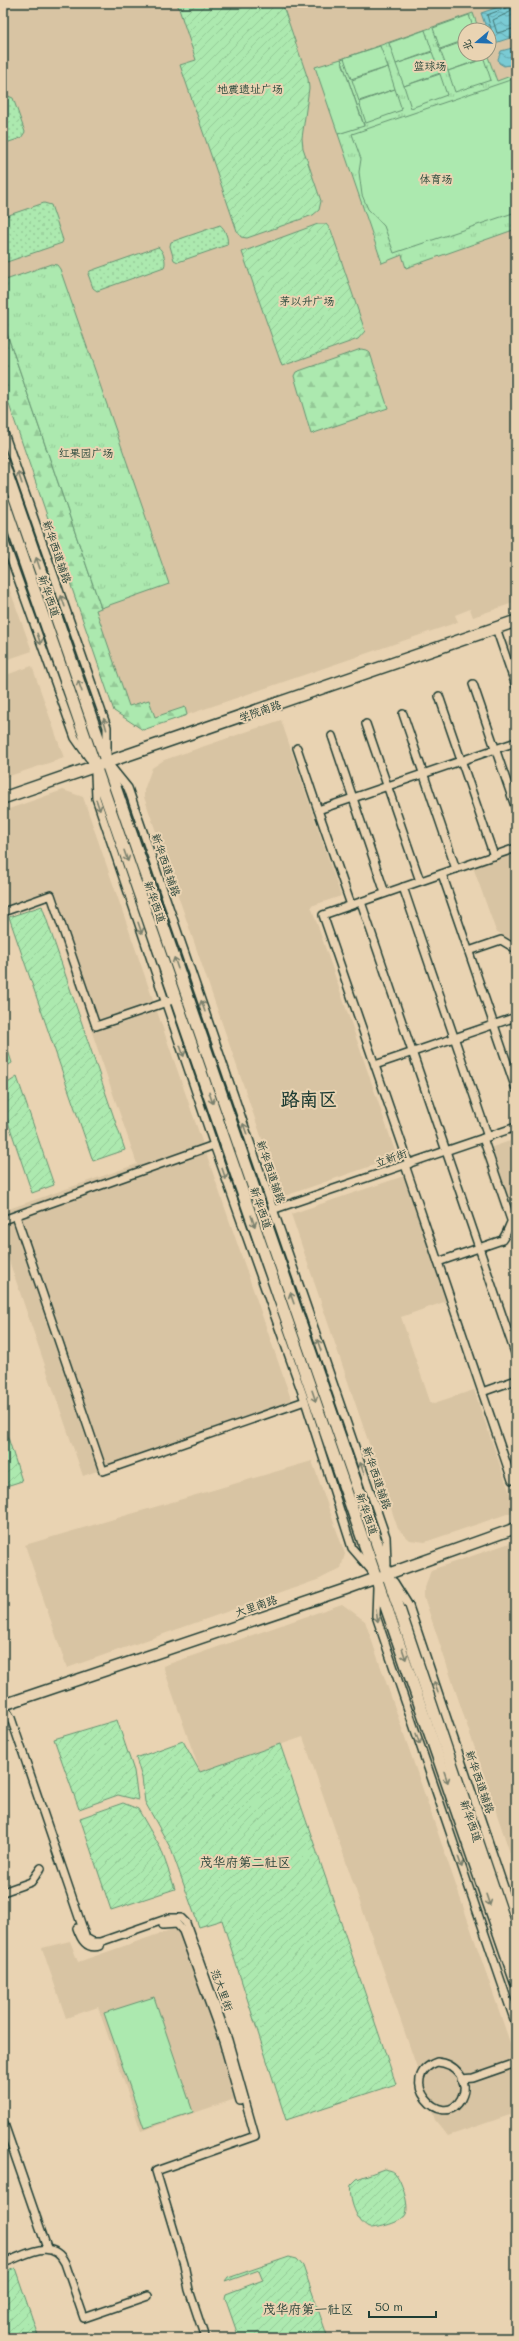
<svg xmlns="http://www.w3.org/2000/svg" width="519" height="2341" font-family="Mali,'LXGW WenKai TC',sans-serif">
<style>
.built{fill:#d8c4a3;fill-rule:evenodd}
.grass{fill:url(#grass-dots);stroke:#669372}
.forest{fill:url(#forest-firs);stroke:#669372}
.park{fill:url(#park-tufts);stroke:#669372}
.garden{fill:url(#garden-furrows);stroke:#669372}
.pitch{fill:#ace9af;stroke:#669372}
.water{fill:url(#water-waves);stroke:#569294}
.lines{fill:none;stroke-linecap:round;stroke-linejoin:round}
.shore{stroke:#437674;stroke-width:1}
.street-casing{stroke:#1f3d34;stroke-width:10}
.secondary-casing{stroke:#1f3d34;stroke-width:13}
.primary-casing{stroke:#1f3d34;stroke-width:14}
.street{stroke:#e9d3b2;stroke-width:7}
.secondary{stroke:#e9d3b2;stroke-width:10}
.primary{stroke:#e9d3b2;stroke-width:11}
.oneway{stroke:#7a806d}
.labels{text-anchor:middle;stroke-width:4;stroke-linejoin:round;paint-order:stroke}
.park-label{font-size:11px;fill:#26463a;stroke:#e9d3b2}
.street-label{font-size:11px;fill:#1f3d34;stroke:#e9d3b2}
.quarter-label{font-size:13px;fill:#1f3d34;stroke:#e9d3b2}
.town-label{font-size:19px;font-weight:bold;fill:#1f3d34;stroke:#e9d3b2}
</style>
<defs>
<pattern id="grass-dots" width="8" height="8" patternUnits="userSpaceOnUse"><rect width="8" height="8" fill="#ace9af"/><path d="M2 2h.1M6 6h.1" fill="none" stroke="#94c997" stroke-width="1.8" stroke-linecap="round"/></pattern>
<pattern id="forest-firs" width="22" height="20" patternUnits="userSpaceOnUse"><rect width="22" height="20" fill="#ace9af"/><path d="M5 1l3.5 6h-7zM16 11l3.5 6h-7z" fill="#94c997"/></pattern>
<pattern id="park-tufts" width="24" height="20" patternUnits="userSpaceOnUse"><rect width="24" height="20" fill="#ace9af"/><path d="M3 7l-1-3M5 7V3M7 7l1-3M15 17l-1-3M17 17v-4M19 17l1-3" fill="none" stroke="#94c997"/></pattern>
<pattern id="garden-furrows" width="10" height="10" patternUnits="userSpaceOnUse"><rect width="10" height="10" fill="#ace9af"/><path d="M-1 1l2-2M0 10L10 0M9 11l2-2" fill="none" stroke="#94c997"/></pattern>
<pattern id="water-waves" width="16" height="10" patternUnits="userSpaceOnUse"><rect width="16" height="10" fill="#7acbd4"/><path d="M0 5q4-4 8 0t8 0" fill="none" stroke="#63a6ad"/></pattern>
</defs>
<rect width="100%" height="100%" fill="#e9d3b2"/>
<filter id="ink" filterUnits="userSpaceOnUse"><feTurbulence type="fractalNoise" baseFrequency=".025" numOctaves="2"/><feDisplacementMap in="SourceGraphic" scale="8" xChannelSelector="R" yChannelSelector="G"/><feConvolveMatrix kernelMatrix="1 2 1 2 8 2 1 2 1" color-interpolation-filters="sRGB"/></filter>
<g filter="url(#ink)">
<g class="built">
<path d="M 3,3 L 516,3 L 516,602 L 473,617 L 470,609 L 455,615 L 458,622 L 143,730 L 114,711 L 3,387 ZM 465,30 L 489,30 L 489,54 L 465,54 Z"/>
<polygon points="3,571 32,651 3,661"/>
<polygon points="516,639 516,674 505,643"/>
<polygon points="32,666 64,758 3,778 3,676"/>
<polygon points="281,720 341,896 311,906 397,1157 282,1197 144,797 144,790 152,768 164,760"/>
<polygon points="63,790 83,797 292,1402 83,1476 3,1243 3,1211 137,1164 45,895 3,909 3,811"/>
<polygon points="516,852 516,943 496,931 473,867"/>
<polygon points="516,1139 516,1210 503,1214 481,1151"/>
<polygon points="404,1176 447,1301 401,1317 431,1404 474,1390 516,1511 425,1542 410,1540 398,1529 291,1214"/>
<polygon points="312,1461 345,1554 341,1568 320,1579 67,1668 25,1545"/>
<polygon points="516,1541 516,1871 423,1594 431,1570"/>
<polygon points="342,1604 365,1621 516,2060 516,2113 448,2136 435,2120 303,1737 200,1772 163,1666"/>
<polygon points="173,1929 180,1931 238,2098 141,2131 98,2007 66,2018 42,1948 70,1941 78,1962"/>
</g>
<g class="grass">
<polygon points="6,95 13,98 25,132 21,138 3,144 3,97"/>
<polygon points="44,203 51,205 63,240 62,243 7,262 3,257 3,217"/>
<path d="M 220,225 C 225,228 229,240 227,245 L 178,262 L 174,260 L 170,246 L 171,242 Z"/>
<path d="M 158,247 C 163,250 167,262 164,267 L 97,291 L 93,288 L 88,274 L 90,271 Z"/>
</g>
<g class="forest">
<polygon points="3,322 101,608 96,610 129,706 149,700 155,717 185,707 187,715 143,730 114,711 3,387"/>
<polygon points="361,349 366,350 370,353 388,408 311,434 294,376 296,372"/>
</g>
<g class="park">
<polygon points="473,13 479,30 465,30 465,54 487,54 497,81 516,74 516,229 406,268 402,255 382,263 338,134 364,125 341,59"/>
<polygon points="51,264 57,265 60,269 169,584 101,608 3,322 3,281"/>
</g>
<g class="garden">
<polygon points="177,3 282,3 308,79 309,88 302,138 303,148 321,201 319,210 313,215 247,238 241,237 237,231 180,65 196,60"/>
<polygon points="318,224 326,224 331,230 365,331 358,339 282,366 242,252"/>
<polygon points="42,906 125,1150 93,1161 9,917"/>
<polygon points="3,1035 12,1063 3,1068"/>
<polygon points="17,1077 54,1185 32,1193 3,1107 3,1086"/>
<polygon points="3,1422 22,1481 3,1487"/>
<polygon points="117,1720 134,1771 138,1800 118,1795 79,1809 54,1739"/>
<polygon points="183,1741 200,1772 280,1744 396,2084 286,2120 222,1920 199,1927 171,1849 145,1802 142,1778 136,1758"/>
<polygon points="123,1803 138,1809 161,1849 175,1889 111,1910 80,1818"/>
<path d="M 384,2169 C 388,2170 392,2170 395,2173 C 401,2179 410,2206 406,2214 C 402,2223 378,2228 369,2228 C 357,2223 348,2198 351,2185 L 357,2179 Z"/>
<polygon points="289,2257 297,2259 303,2266 328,2338 239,2338 225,2298 226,2294 263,2280 259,2270 225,2282 228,2278"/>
<polygon points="15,2268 39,2338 3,2338 3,2273"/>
</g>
<g class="pitch">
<polygon points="469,15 474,30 465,30 465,40 440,49 433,28"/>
<polygon points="425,30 432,51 396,64 389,43"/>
<polygon points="465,41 465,54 482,54 484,58 448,71 440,50"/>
<polygon points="380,46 388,67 351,79 344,58"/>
<polygon points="432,52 440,73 404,86 396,64"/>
<polygon points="341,59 364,126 338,134 315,67"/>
<polygon points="484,59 491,80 455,92 448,71"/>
<polygon points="388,67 395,89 359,101 352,80"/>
<polygon points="440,74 447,95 411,108 404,86"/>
<polygon points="516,78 516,212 394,253 384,226 368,209 362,195 359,172 361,159 352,134"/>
<polygon points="395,89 402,110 366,123 359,102"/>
<polygon points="154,1997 193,2112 144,2128 104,2013"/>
</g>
<g class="water">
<polygon points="510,3 516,3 516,36 492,44 489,30 487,30 481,13"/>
<polygon points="516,47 516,59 510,65 504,66 499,63 498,59 501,51"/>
</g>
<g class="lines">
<g class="shore">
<polyline points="513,3 510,12 493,20 497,33 516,28"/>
<polyline points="489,33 491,29 487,15 506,8 508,3"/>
</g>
<defs>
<g id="street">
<polyline points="3,430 107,727 107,756"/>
<polyline points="3,537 75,738 89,758"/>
<polyline points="496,628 516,686"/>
<polyline points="473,684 516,809"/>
<polyline points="439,696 494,856"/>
<polyline points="403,714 456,869"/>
<polyline points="366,724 420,881"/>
<polyline points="332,736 385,893"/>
<polyline points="297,748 318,810"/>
<polyline points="111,767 128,788 386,1537 387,1564"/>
<polyline points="95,774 96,798 214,1145 305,1401 352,1548 371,1570"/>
<polyline points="442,874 516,1089"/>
<polyline points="403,887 488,1137"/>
<polyline points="361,902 516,1356"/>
<polyline points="351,905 318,810 516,742"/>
<polyline points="3,912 51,895 96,1026 170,1001"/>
<polyline points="469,951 501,940 516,949"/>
<polyline points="375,1065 516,1017"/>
<polyline points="483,1138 511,1220"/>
<polyline points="409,1164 323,915 516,848"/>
<polyline points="405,1165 512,1480 516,1479"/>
<polyline points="272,1210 516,1127"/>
<polyline points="16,1216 103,1471 305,1401"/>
<polyline points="3,1220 214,1145"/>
<path d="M 438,1262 L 502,1240 C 509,1231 509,1222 516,1215"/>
<polyline points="482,1392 516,1380"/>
<polyline points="394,1582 409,1606 516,1923"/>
<polyline points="377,1588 376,1616 516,2025"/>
<polyline points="3,1705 11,1718 86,1938 93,1942 100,1942 169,1918 181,1918 186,1923 228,2040 255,2136 156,2171 184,2264 189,2290 205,2338"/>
<polyline points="3,1892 31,1882 41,1868"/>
<polyline points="163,1925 177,1924 183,1931 223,2041 240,2101"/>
<path d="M 77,1928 C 81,1939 86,1950 100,1946"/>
<path d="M 437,2062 C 455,2063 471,2081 461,2099 C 442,2133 394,2077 437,2062 Z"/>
<polyline points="461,2079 473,2078 516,2063"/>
<polyline points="3,2121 47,2248"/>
<path d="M 3,2263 C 25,2256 52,2236 65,2263 L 84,2318 L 148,2296"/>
</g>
<polyline id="secondary" points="3,1705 346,1589 516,1528"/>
<g id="primary">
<polyline points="3,463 387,1573 516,1955"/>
<polyline points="3,500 516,1982"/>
<polyline points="3,798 516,621"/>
</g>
</defs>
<use href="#street" class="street-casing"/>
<use href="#secondary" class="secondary-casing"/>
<use href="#primary" class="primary-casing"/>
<use href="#street" class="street"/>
<use href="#secondary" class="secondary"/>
<use href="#primary" class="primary"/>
</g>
<defs><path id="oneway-shaft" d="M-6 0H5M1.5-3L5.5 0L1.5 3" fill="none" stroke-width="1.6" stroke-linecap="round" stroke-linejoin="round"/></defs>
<g class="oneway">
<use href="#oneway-shaft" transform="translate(20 478) rotate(-109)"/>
<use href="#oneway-shaft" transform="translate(38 563) rotate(-109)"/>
<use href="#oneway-shaft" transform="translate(63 601) rotate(-109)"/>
<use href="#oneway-shaft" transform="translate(39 639) rotate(71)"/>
<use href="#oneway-shaft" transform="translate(80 686) rotate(-109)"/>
<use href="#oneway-shaft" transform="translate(105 724) rotate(-105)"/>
<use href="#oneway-shaft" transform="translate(98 805) rotate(71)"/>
<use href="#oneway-shaft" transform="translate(126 856) rotate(71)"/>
<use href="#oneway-shaft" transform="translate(140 928) rotate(71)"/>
<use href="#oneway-shaft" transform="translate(176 963) rotate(-109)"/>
<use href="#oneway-shaft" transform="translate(203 1006) rotate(-109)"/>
<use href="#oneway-shaft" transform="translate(182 1051) rotate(71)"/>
<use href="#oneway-shaft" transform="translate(211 1098) rotate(71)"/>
<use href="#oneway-shaft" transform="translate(245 1129) rotate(-109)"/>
<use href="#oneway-shaft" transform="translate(224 1174) rotate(71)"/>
<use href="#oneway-shaft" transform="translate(253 1221) rotate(71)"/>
<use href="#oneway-shaft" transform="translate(292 1298) rotate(-109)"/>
<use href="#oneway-shaft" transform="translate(319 1345) rotate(-109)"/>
<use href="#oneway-shaft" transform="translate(314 1396) rotate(71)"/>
<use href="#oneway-shaft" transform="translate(362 1468) rotate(-109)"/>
<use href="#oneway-shaft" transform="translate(377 1616) rotate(81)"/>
<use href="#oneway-shaft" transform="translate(404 1654) rotate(71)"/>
<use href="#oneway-shaft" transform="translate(436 1687) rotate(-109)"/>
<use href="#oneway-shaft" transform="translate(418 1739) rotate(71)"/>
<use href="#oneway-shaft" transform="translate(446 1777) rotate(71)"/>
<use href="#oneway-shaft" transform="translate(460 1862) rotate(71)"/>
<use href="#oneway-shaft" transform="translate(488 1900) rotate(71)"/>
</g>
</g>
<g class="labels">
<g class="park-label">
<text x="430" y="70">篮球场</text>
<text x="250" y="93">地震遗址广场</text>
<text x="436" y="183">体育场</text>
<text x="307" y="305">茅以升广场</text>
<text x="86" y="457">红果园广场</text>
</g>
<g class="street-label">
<text transform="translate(57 552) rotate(71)" y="4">新华西道辅路</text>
<text transform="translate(49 596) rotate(71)" y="4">新华西道</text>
<text transform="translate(260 711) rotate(-19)" y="4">学院南路</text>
<text transform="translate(166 865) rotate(71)" y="4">新华西道辅路</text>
<text transform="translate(155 902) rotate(71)" y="4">新华西道</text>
<text transform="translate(391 1158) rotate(-19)" y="4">立新街</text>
<text transform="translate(271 1172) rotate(71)" y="4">新华西道辅路</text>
<text transform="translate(261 1208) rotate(71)" y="4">新华西道</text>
<text transform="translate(377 1478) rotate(71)" y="4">新华西道辅路</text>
<text transform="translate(367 1514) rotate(71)" y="4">新华西道</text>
<text transform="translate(256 1606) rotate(-19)" y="4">大里南路</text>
<text transform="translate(480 1782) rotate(71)" y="4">新华西道辅路</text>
<text transform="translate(471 1821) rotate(71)" y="4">新华西道</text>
<text transform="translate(222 1990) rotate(70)" y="4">范大里街</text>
</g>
<g class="quarter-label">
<text x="245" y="1867">茂华府第二社区</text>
<text x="308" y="2314">茂华府第一社区</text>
</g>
<g class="town-label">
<text x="309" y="1106">路南区</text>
</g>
</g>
<rect width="519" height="2341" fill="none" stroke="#e9d3b2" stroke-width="16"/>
<rect x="8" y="8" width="503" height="2325" fill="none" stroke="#1f3d34" stroke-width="1.5" filter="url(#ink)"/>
<g transform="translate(477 42) rotate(251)"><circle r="19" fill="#e9d3b2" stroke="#989780"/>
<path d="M0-3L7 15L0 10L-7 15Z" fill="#1f6fb2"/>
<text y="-6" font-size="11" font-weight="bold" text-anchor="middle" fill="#1f3d34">北</text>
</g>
<path d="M369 2311v6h67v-6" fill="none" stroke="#1f3d34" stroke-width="2"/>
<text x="375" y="2311" font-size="12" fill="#1f3d34" stroke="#e9d3b2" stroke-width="3" paint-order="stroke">50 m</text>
</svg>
